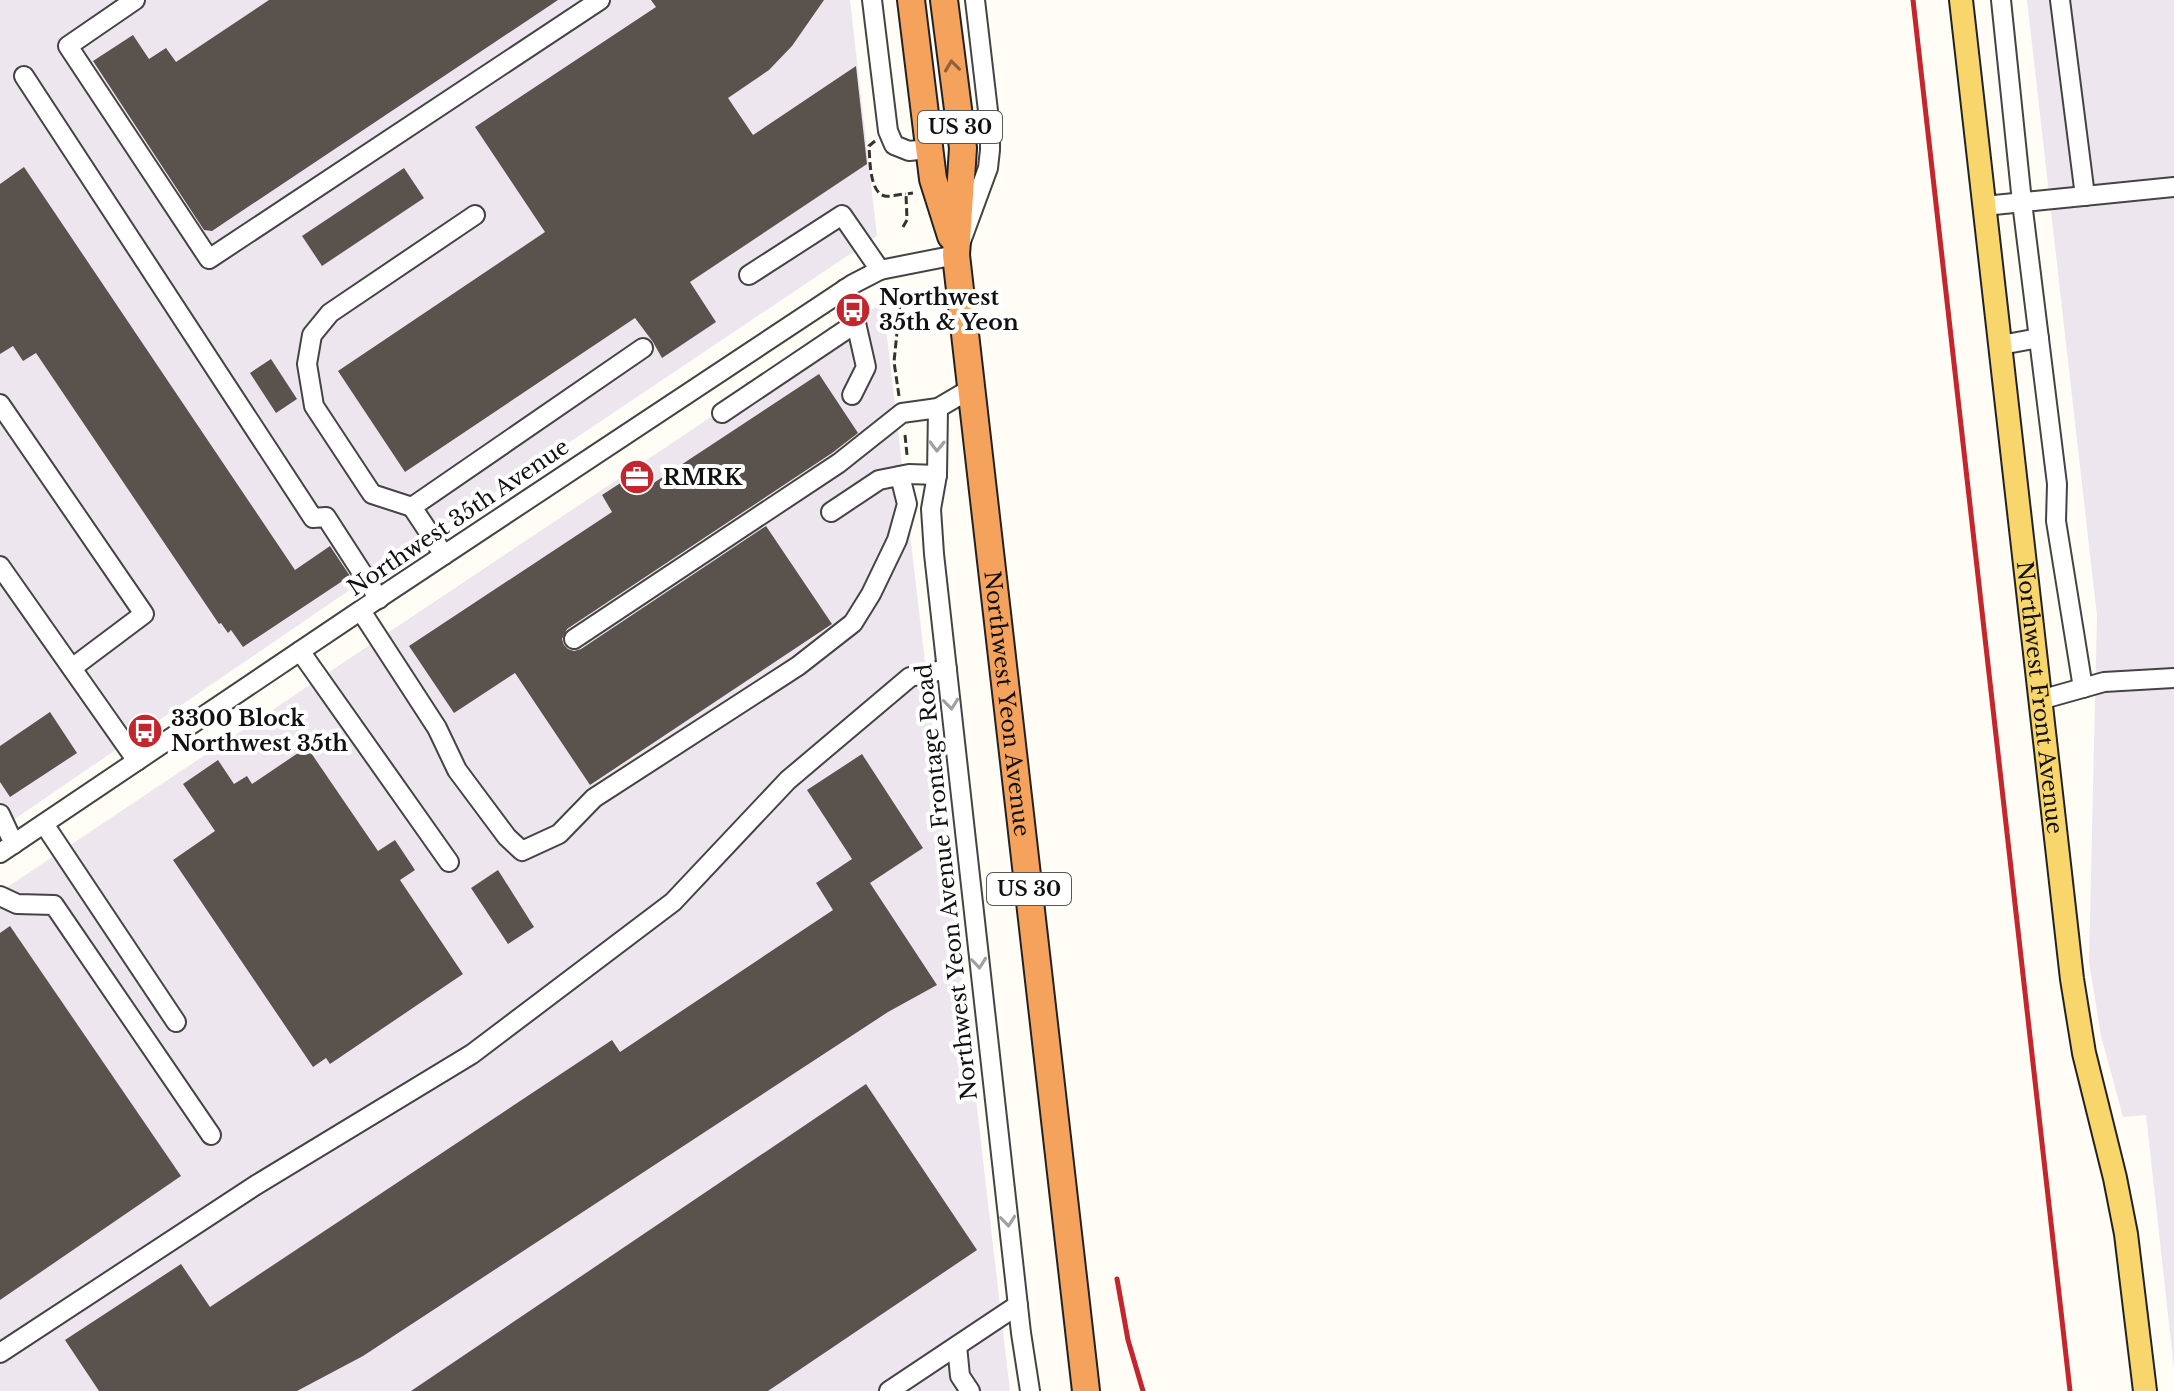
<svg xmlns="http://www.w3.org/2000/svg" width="2174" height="1391" font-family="'Libre Baskerville',serif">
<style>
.industrial{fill:#eee6ef}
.building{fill:#5a524d}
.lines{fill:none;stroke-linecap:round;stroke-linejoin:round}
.minor-casing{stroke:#444;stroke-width:22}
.major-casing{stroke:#222;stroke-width:26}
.highway-casing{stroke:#222;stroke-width:30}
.path{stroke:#333;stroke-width:3;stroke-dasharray:8 4;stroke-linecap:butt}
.minor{stroke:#fff;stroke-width:18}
.major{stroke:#f9d66b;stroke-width:22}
.highway{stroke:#f5a25d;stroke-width:26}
.rail{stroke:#c4262e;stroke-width:5}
.oneway{stroke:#8e613b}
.oneway2{stroke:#a0a0a0}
.labels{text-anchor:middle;stroke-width:8;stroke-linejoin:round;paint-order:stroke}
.shield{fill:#fff;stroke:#585858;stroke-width:2}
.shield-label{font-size:20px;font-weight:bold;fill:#111}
.poi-label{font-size:22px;font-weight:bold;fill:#111;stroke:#fff;text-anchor:start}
.street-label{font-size:22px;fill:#111;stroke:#fff}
</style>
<rect width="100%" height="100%" fill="#fffdf5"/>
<g class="industrial">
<polygon points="0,0 850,0 877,236 379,570 0,829"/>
<polygon points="2027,0 2174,0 2174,1369 2146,1115 2123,1117 2101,1036 2089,962 2097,616"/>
<polygon points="883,302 1010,1391 0,1391 0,892"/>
</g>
<g class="building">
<polygon points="269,0 558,0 212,231 204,230 93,61 133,35 149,59 166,48 176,62"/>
<polygon points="651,0 824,0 792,46 769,70 728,98 753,135 856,66 867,164 690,282 716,322 662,358 653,342 635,318 405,472 338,371 545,232 475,127 656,7"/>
<polygon points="24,167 295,570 330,546 350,576 243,647 231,630 228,633 221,623 219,624 36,353 23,361 13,346 0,354 0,184"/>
<polygon points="404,168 424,198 322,266 302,236"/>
<polygon points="271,359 297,399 276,413 250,373"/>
<polygon points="819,374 858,433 832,453 567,629 562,639 564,645 568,649 574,651 581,649 766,526 832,624 590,785 515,673 454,713 409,646 612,512 602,495 639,471 649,486"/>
<polygon points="50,712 77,753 10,797 0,782 0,746"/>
<polygon points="307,747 378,851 395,840 415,870 400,880 463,974 330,1064 326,1058 313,1067 173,860 215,831 183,784 218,760 234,784 247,776 252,784"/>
<polygon points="862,754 923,848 870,883 937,985 888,1012 363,1356 297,1391 99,1391 65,1340 181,1264 210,1307 612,1040 620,1052 833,910 816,883 852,859 807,790"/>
<polygon points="498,870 534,927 508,944 471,888"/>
<polygon points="10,926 181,1176 0,1300 0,933"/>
<polygon points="866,1084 977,1250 768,1391 411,1391"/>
</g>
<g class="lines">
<defs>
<g id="minor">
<polyline points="135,0 68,46 209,259 600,0"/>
<polyline points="872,0 888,131 894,145 909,151 928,149"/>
<polyline points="2001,0 2022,202 2057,484 2056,521 2083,688"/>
<polyline points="2060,0 2085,196"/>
<polyline points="24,76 313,518 326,517 379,599"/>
<polyline points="1984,206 2174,187"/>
<polyline points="749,275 842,215 880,270"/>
<polyline points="845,289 856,323 866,367 852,395"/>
<polyline points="2001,345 2039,338"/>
<polyline points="972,388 938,408 937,475 931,509 934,554 1021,1333 1030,1391"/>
<polyline points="0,404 144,614 72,668"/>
<polyline points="722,413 856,323"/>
<polyline points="412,507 372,494 314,406 307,364 312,335 330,313 475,215"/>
<polyline points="831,512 879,480 909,474 937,475"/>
<polyline points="444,555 412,507 643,348"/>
<polyline points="0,566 137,761"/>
<polyline points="361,611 437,728 457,770 507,837 522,851 559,834 594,798 798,666 853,623 871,594 897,540 907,504 900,476"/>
<polyline points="574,639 839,463 902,413 938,408"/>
<polyline points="300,651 449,862"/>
<polyline points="2040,700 2104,682 2174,678"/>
<polyline points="0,814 14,844"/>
<polyline points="44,824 176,1022"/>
<polyline points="0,853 373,602 853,284 880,270 956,255 988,168 990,150 990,128 975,0"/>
<polyline points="0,896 17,904 54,905 211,1135"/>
<polyline points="957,1346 960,1376 970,1391"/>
<polyline points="0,1353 256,1185 472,1054 673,902 788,780 910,677 947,669"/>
<polyline points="889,1391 1018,1305"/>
</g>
<g id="major">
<path id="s1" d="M 1961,0 L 2072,979 L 2084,1053 L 2115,1178 L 2126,1234 L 2145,1391"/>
</g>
<g id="highway">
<polyline points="911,0 933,179 951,236"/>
<path id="s2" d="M 944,0 L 963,148 L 956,255 L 1086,1391"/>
</g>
</defs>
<use href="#minor" class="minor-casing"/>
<use href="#major" class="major-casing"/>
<use href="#highway" class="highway-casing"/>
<g class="path">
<path d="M 875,141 L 869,146 C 870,158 869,193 885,196 C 891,197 900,194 906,194"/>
<polyline points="903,227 907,220 906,194 913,193"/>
<polyline points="899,396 894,362 901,292"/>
<polyline points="905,435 907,455"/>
</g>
<use href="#minor" class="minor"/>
<use href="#major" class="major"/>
<use href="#highway" class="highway"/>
<g class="rail">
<polyline points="1913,0 2070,1391"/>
<polyline points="1117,1279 1128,1340 1143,1391"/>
</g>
</g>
<defs><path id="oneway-chevron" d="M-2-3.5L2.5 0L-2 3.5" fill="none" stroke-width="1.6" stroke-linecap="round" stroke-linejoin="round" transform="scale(2)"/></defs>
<use class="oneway" href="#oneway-chevron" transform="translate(952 66) rotate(-97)"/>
<g class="oneway2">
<use href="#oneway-chevron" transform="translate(937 446) rotate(91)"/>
<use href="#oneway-chevron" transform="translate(951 704) rotate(84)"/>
<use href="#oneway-chevron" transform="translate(979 963) rotate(84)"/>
<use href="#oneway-chevron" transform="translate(1008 1221) rotate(84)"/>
</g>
<defs>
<symbol id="bus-disc" viewBox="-11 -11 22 22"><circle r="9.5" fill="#c4262e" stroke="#fff"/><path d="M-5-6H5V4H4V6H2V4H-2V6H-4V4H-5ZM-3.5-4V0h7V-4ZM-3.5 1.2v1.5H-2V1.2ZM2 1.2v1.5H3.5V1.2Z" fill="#fff"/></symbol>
<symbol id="office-disc" viewBox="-11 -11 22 22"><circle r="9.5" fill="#c4262e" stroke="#fff"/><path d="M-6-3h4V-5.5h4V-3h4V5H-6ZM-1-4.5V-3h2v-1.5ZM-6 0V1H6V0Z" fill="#fff"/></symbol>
</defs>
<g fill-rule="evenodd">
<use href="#bus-disc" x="833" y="290" width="40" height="40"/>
<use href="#office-disc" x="617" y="457" width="40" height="40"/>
<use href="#bus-disc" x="125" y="711" width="40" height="40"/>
</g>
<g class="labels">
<g class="shield">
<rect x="918" y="111" width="84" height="32" rx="6"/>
<rect x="987" y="873" width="84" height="32" rx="6"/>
</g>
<g class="shield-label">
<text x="960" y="134">US 30</text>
<text x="1029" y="896">US 30</text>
</g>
<g class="poi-label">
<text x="879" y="305">Northwest<tspan x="879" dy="25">35th &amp; Yeon</tspan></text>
<text x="663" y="485">RMRK</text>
<text x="171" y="726">3300 Block<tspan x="171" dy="25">Northwest 35th</tspan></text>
</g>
<g class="street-label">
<text transform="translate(458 517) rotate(-34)" y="8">Northwest 35th Avenue</text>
<text dy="8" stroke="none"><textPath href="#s1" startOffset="702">Northwest Front Avenue</textPath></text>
<text dy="8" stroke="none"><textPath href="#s2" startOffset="708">Northwest Yeon Avenue</textPath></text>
<text transform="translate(946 882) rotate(-96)" y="8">Northwest Yeon Avenue Frontage Road</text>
</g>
</g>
</svg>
